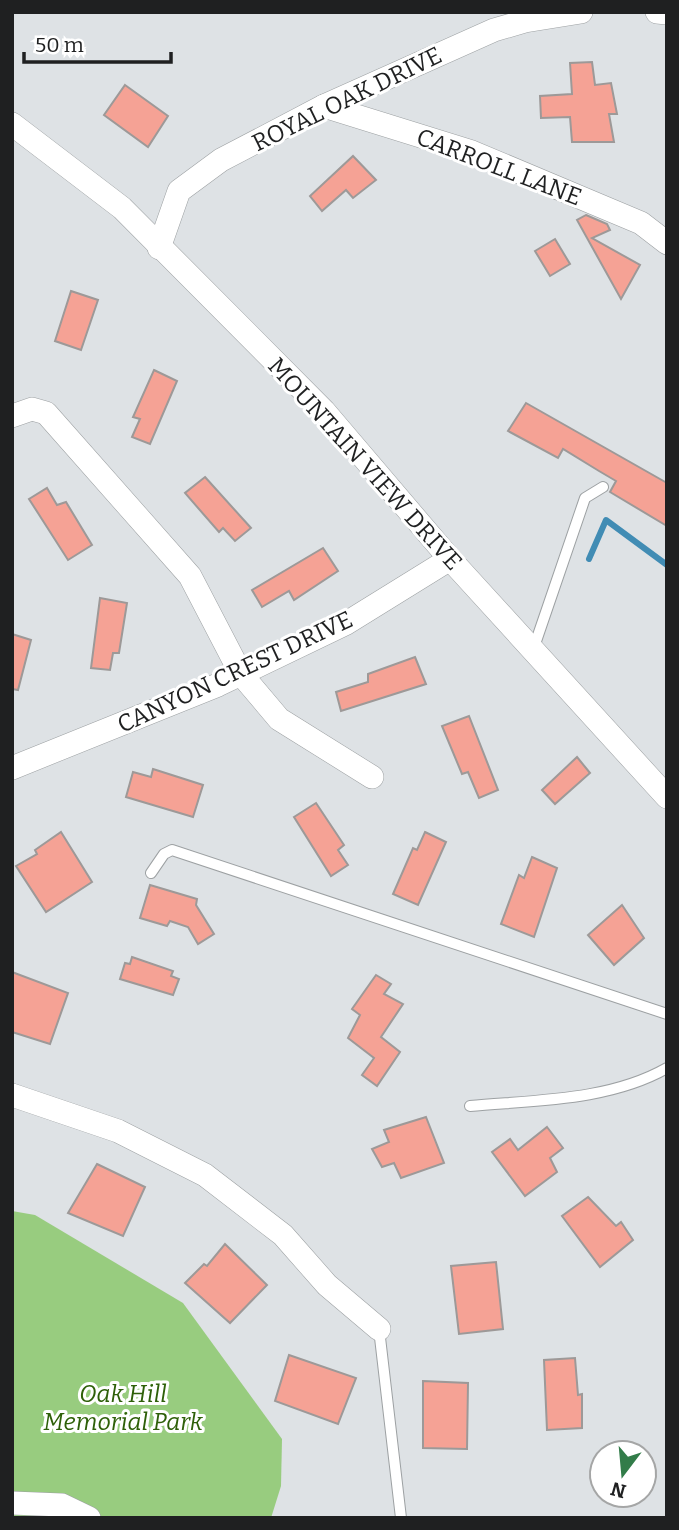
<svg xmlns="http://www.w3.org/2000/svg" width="679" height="1530" font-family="Bitter,serif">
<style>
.green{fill:#98cc7f}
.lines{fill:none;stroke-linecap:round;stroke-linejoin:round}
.stream{stroke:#418cb4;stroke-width:6}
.building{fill:#f5a295;stroke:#9d9998;stroke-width:2}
.lane-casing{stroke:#9da1a3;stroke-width:12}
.street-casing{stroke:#9da1a3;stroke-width:24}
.lane{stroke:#fff;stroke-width:10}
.street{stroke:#fff;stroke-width:23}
.labels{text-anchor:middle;stroke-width:6;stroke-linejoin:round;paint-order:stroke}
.street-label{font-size:24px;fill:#1f2021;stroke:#fff}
.park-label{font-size:24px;font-style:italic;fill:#2e6009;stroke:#fff}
</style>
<rect width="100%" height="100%" fill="#dee2e5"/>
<polygon class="green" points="12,1211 35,1215 183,1303 282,1439 281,1486 271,1518 12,1518"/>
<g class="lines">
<polyline class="stream" points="589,559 606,520 667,565"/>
</g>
<g class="building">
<polygon points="592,62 595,85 611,83 617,114 609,114 614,142 572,142 570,117 541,118 540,96 572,94 570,63"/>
<polygon points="125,85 168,116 148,147 104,115"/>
<polygon points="353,156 376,180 353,198 346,190 322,211 310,196"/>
<polygon points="586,215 607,224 610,230 592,238 640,265 621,299 577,220"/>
<polygon points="555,239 570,264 550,276 535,251"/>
<polygon points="71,291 98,300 81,350 55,341"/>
<polygon points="154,370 177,381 150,444 132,437 140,419 133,417"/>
<polygon points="526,403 667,483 667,526 610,492 616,481 599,471 563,449 558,458 508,431"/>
<polygon points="205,477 251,528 235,541 223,528 219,532 185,493"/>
<polygon points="47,488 57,505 66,502 92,545 68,560 29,499"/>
<polygon points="323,548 338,571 294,600 289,591 262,607 252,590"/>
<polygon points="100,598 127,603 119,653 113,653 110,670 91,668"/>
<polygon points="12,634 31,640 18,690 12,689"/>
<polygon points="415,657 426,684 341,711 336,692 368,682 368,674"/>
<polygon points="469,716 498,790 479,798 468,772 462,774 442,726"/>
<polygon points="577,757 590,773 555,804 542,790"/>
<polygon points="153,769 203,785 193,817 126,797 133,772 151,777"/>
<polygon points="316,803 344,845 338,850 348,865 331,876 294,817"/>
<polygon points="61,832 92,882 46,912 16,866 37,854 35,850"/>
<polygon points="425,832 446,842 418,905 393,894 413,848 417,850"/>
<polygon points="532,857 557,868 534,937 501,924 519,875 524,878"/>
<polygon points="150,885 197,899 196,905 214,934 198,944 188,927 170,921 167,926 140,918"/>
<polygon points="622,905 644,938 614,965 588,935"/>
<polygon points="132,957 173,971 171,976 179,979 173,995 120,979 125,963 130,964"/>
<polygon points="12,972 68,993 50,1044 12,1032"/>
<polygon points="376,975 391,984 384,994 403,1004 381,1037 400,1052 377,1086 362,1075 374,1058 348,1038 360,1015 352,1009"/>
<polygon points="426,1117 444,1163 401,1178 394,1163 382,1167 372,1149 389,1142 384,1130"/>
<polygon points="547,1127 563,1148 550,1158 557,1172 525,1196 492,1152 510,1139 518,1150"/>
<polygon points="97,1164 145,1187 123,1236 68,1213"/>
<polygon points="588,1197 616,1226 621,1222 633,1240 600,1267 562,1216"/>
<polygon points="225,1244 267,1285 230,1323 185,1283 204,1264 207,1266"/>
<polygon points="496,1262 503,1329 459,1334 451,1266"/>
<polygon points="289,1355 356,1378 338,1424 275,1401"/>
<polygon points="575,1358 578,1395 582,1394 582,1428 547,1430 544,1360"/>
<polygon points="423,1381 468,1383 467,1449 423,1448"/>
</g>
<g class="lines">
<defs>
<g id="lane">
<polyline points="533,650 585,498 603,487"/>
<polyline points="151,873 164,854 172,850 667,1014"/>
<path d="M 470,1106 C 535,1100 609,1101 667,1068"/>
<polyline points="379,1329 401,1518"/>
</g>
<g id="street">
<polyline points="657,12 667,13"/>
<polyline points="324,106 472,152 641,223 667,243"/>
<polyline points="12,124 122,208 324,411 450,559 667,797"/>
<polyline points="159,248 179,191 221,160 324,106 494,30 525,21 581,12"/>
<polyline points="12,416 32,409 46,413 190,576 241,674 279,719 372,777"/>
<polyline points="12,768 218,685 345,624 450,559"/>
<polyline points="12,1095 118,1131 205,1175 283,1235 327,1285 379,1329"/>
<polyline points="12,1503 62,1505 89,1518"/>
</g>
</defs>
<use href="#lane" class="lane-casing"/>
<use href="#street" class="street-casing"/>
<use href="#lane" class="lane"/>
<use href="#street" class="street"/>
</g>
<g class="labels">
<g class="street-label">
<text transform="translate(347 99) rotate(-26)" y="8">ROYAL OAK DRIVE</text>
<text transform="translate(499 167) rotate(21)" y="8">CARROLL LANE</text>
<text transform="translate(365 464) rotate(48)" y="8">MOUNTAIN VIEW DRIVE</text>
<text transform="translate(235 672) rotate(-25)" y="8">CANYON CREST DRIVE</text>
</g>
<g class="park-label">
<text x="123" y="1402">Oak Hill<tspan x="123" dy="28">Memorial Park</tspan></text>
</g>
</g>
<rect width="679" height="1530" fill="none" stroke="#1f2021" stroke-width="28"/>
<g transform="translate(623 1474) rotate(196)"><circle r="33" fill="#ffffff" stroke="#a5a6a6" stroke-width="2"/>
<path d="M0-5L12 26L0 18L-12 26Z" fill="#327c49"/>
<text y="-10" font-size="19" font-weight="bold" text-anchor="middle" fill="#1f2021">N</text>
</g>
<path d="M24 52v10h147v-10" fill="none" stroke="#1f2021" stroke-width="3.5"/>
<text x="35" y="52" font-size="21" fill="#1f2021" stroke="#ffffff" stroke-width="5" paint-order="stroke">50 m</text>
</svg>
